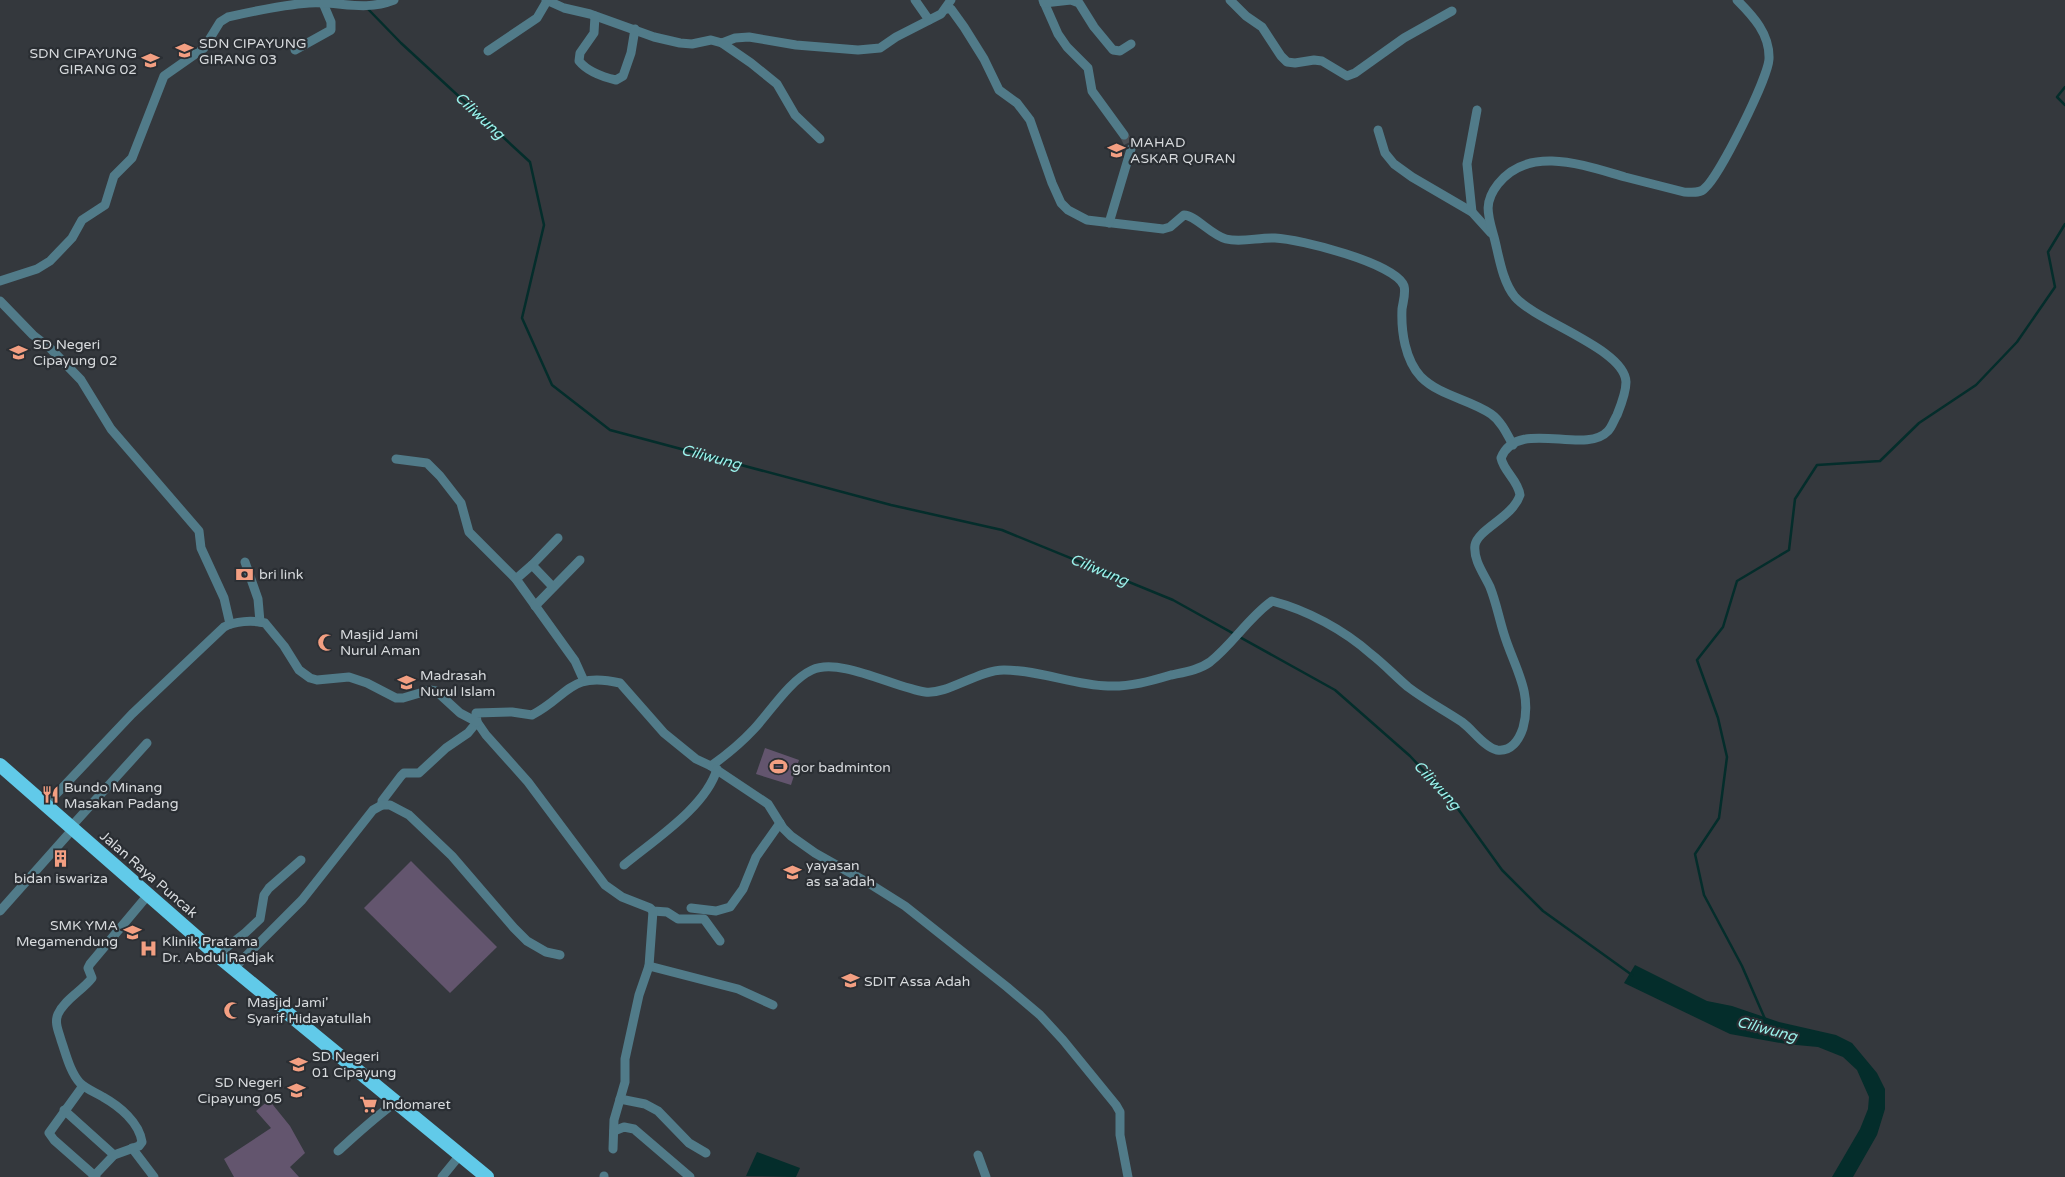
<svg xmlns="http://www.w3.org/2000/svg" width="2065" height="1177" font-family="'Varela Round',sans-serif">
<style>
.green{fill:#63556e}
.water{fill:#042d2b}
.lines{fill:none;stroke-linecap:round;stroke-linejoin:round}
.stream{stroke:#042d2b;stroke-width:2.5}
.minor-tunnel{stroke:#4c5055;stroke-width:9;stroke-dasharray:9 4.5;stroke-linecap:butt}
.minor{stroke:#517b89;stroke-width:9}
.trunk{stroke:#61cae9;stroke-width:14}
.labels{text-anchor:middle;stroke-width:4.5;stroke-linejoin:round;paint-order:stroke}
.poi-label{font-size:14px;fill:#d7dadd;stroke:#2a2e33;text-anchor:start}
.street-label{font-size:14px;fill:#d7dadd;stroke:#2a2e33}
.water-label{font-size:15px;font-style:italic;fill:#9bf2ec;stroke:#2a2e33}
</style>
<rect width="100%" height="100%" fill="#34383d"/>
<g class="green">
<polygon points="765,748 799,760 791,785 756,774"/>
<polygon points="411,861 497,947 450,993 364,908"/>
<polygon points="269,1100 290,1126 305,1153 290,1167 299,1177 234,1177 224,1159 271,1128 256,1111"/>
</g>
<g class="water">
<polygon points="1635,965 1707,1001 1732,1006 1779,1022 1836,1035 1852,1043 1877,1073 1885,1089 1885,1109 1877,1135 1853,1177 1832,1177 1860,1129 1868,1109 1869,1097 1857,1070 1843,1057 1818,1047 1786,1044 1730,1034 1624,983"/>
<polygon points="757,1152 800,1168 796,1177 746,1176"/>
</g>
<g class="lines">
<g class="stream">
<path id="s1" d="M 367,8 L 401,43 L 530,162 L 544,225 L 522,318 L 552,385 L 610,430 L 891,505 L 1002,530 L 1173,600 L 1335,690 L 1410,756 L 1453,802 L 1502,870 L 1543,911 L 1632,975"/>
<polyline points="2065,87 2057,97 2065,105"/>
<polyline points="1765,1019 1742,966 1704,895 1695,854 1719,818 1727,757 1718,718 1697,660 1723,627 1737,581 1789,550 1795,499 1817,465 1880,461 1919,423 1976,385 2017,342 2055,287 2048,252 2065,224"/>
</g>
<polyline class="minor-tunnel" points="1124,135 1131,149"/>
<g class="minor">
<polyline points="546,0 564,8 590,14 654,37 680,43 692,44 711,40 722,43 735,38 749,37 796,45 858,50 880,48 896,37 941,14 951,0"/>
<polyline points="915,0 929,20"/>
<polyline points="1043,0 1058,34 1067,47 1088,68 1092,91 1124,135"/>
<polyline points="1230,0 1246,16 1262,27 1281,56 1287,62 1295,63 1314,60 1322,61 1347,76 1355,73 1404,38 1452,11"/>
<polyline points="1044,3 1071,0 1079,3 1094,27 1113,50 1120,51 1131,44"/>
<path d="M 946,9 L 951,9 L 964,27 L 984,59 L 999,90 L 1017,103 L 1030,120 L 1052,183 L 1061,203 L 1068,210 L 1087,220 L 1163,229 L 1170,227 L 1184,215 C 1195,215 1211,235 1226,239 C 1242,243 1259,237 1275,238 C 1299,239 1396,263 1404,286 C 1406,293 1403,302 1402,309 C 1401,331 1405,360 1421,377 C 1440,396 1469,399 1491,414 C 1501,421 1507,434 1513,445"/>
<path d="M 595,16 L 594,33 L 580,53 L 579,61 C 587,71 603,77 616,80 L 623,76 L 631,53 L 635,29"/>
<polyline points="722,43 751,63 777,84 795,115 820,139"/>
<polyline points="295,50 331,30 331,22 323,3"/>
<polyline points="488,51 537,18 547,1"/>
<polyline points="1378,130 1385,153 1394,164 1412,177 1472,212 1491,233"/>
<polyline points="1472,212 1467,164 1477,110"/>
<polyline points="1109,223 1131,149"/>
<path d="M 0,281 L 37,269 L 50,261 L 72,238 L 82,220 L 105,205 L 114,176 L 132,158 L 164,76 L 204,48 L 220,22 L 228,17 C 255,11 281,5 309,3 C 340,1 363,12 394,0"/>
<polyline points="0,301 33,335 50,348 81,380 111,429 199,531 201,548 224,598 230,624"/>
<polyline points="396,459 427,463 440,476 461,503 469,532 516,579 575,661 584,681"/>
<polyline points="245,562 258,599 260,622"/>
<polyline points="532,565 553,587"/>
<polyline points="516,579 532,565 558,538"/>
<polyline points="535,606 580,560"/>
<polyline points="711,766 768,804 783,828 791,836 815,853 870,884 905,906 1007,987 1040,1015 1063,1040 1116,1105 1120,1112 1120,1135 1128,1177"/>
<polyline points="382,805 382,801 401,776 404,773 419,773 446,748 468,733 477,722 486,735 528,782 605,885 622,897 650,908 653,911 667,912 678,919 704,919 720,941"/>
<path d="M 45,806 L 132,714 L 224,627 C 235,621 252,620 265,623 L 284,646 L 299,670 L 310,678 L 317,680 L 349,677 L 367,683 L 396,698 L 403,698 L 430,690 L 436,691 L 460,713 L 477,722 L 476,713 L 512,712 L 532,715 C 569,696 569,671 620,683 L 664,733 L 696,759 L 711,766 C 725,756 742,742 754,729 C 770,712 790,680 812,670 C 840,657 895,688 925,692 C 947,695 978,670 1004,670 C 1040,670 1073,685 1108,686 C 1130,687 1151,681 1171,675 C 1185,672 1199,670 1210,662 C 1233,644 1248,618 1272,601 C 1307,610 1344,630 1371,654 C 1384,664 1395,676 1408,687 C 1425,700 1444,710 1462,722 C 1473,730 1484,747 1497,750 C 1511,752 1519,740 1523,728 C 1533,692 1514,667 1504,634 C 1499,618 1496,602 1490,587 C 1484,574 1473,560 1475,545 C 1478,529 1513,517 1520,495 C 1518,480 1504,472 1501,458 C 1517,417 1585,456 1608,431 C 1612,427 1614,420 1617,415 C 1621,405 1626,393 1626,382 C 1625,349 1537,322 1515,297 C 1502,281 1499,256 1494,237 C 1488,215 1483,203 1498,184 C 1529,144 1586,166 1625,177 C 1645,182 1664,187 1684,192 C 1691,192 1700,194 1705,188 C 1720,175 1768,78 1769,59 C 1770,34 1753,16 1737,0"/>
<polyline points="70,828 147,743"/>
<path d="M 624,865 C 654,840 706,807 717,769"/>
<polyline points="691,908 716,911 730,907 743,889 756,857 780,823"/>
<polyline points="0,911 72,830"/>
<polyline points="217,955 245,933 260,919 264,895 269,888 301,860"/>
<polyline points="649,966 738,989 773,1005"/>
<polyline points="233,969 302,900 373,810 382,805 390,805 409,815 452,856 514,928 527,941 546,952 560,955"/>
<polyline points="83,1086 49,1133 54,1140 96,1177"/>
<polyline points="620,1099 645,1104 658,1111 689,1143 706,1153"/>
<polyline points="64,1110 114,1155"/>
<polyline points="614,1131 624,1127 634,1129 690,1177"/>
<polyline points="132,1148 154,1177"/>
<polyline points="613,1149 614,1120 625,1082 625,1059 639,995 649,966 653,911"/>
<path d="M 338,1151 C 357,1134 375,1117 396,1102"/>
<polyline points="978,1155 986,1177"/>
<path d="M 93,1177 L 114,1155 L 139,1146 L 142,1142 C 139,1122 119,1106 103,1097 C 95,1092 86,1089 80,1083 C 70,1072 66,1054 61,1040 C 59,1032 54,1023 58,1014 C 65,999 82,991 92,978 L 88,968 L 90,964 L 148,895"/>
<polyline points="442,1177 460,1155"/>
<polyline points="604,1177 604,1176"/>
</g>
<polyline class="trunk" points="0,765 217,955 487,1177"/>
</g>
<defs>
<symbol id="school-bare" viewBox="-9 -9 18 18"><path d="M0-5L7-2L0 1L-7-2ZM-4 1L0 2.5L4 1V4Q0 6-4 4Z" fill="#f39f82" stroke="#2a2e33" stroke-width="2.5" paint-order="stroke"/></symbol>
<symbol id="university-bare" viewBox="-9 -9 18 18"><path d="M0-5L7-2L0 1L-7-2ZM-4 1L0 2.5L4 1V4Q0 6-4 4Z" fill="#f39f82" stroke="#2a2e33" stroke-width="2.5" paint-order="stroke"/></symbol>
<symbol id="bank-bare" viewBox="-9 -9 18 18"><path d="M-6-4H6V4H-6ZM0-2.3a2.3 2.3 0 1 0 0 4.6a2.3 2.3 0 1 0 0-4.6Z" fill="#f39f82" stroke="#2a2e33" stroke-width="2.5" paint-order="stroke"/></symbol>
<symbol id="mosque-bare" viewBox="-9 -9 18 18"><path d="M3.5-4.9A6 6 0 1 0 3.5 4.9A5 5 0 1 1 3.5-4.9Z" fill="#f39f82" stroke="#2a2e33" stroke-width="2.5" paint-order="stroke"/></symbol>
<symbol id="stadium-bare" viewBox="-9 -9 18 18"><path d="M0-5a6.5 5 0 1 0 0 10a6.5 5 0 1 0 0-10ZM-3.5-1.8h7v3.6h-7Z" fill="#f39f82" stroke="#2a2e33" stroke-width="2.5" paint-order="stroke"/></symbol>
<symbol id="restaurant-bare" viewBox="-9 -9 18 18"><path d="M-5-6h1v4h1v-4h1v4h1v-4h1v5L-1.5 .5V6h-2V.5L-5-1ZM5-6V6H3V1.5H1.5Q1.5-4 5-6Z" fill="#f39f82" stroke="#2a2e33" stroke-width="2.5" paint-order="stroke"/></symbol>
<symbol id="building-bare" viewBox="-9 -9 18 18"><path d="M-4-6H4V6H1V3H-1V6H-4ZM-2.5-4.3h1.7v1.8h-1.7ZM.8-4.3h1.7v1.8H.8ZM-2.5-1h1.7V.8h-1.7ZM.8-1h1.7V.8H.8Z" fill="#f39f82" stroke="#2a2e33" stroke-width="2.5" paint-order="stroke"/></symbol>
<symbol id="hospital-bare" viewBox="-9 -9 18 18"><path d="M-5-5h3v3.5h4V-5h3V5h-3V1.5h-4V5h-3Z" fill="#f39f82" stroke="#2a2e33" stroke-width="2.5" paint-order="stroke"/></symbol>
<symbol id="supermarket-bare" viewBox="-9 -9 18 18"><path d="M-6-5.5h2.5l.6 2H6L4.5 2H-2.5L-4.4-4H-6ZM-1.5 3.2a1.3 1.3 0 1 0 .1 0ZM3 3.2a1.3 1.3 0 1 0 .1 0Z" fill="#f39f82" stroke="#2a2e33" stroke-width="2.5" paint-order="stroke"/></symbol>
</defs>
<g fill-rule="evenodd">
<use href="#school-bare" x="172" y="38" width="25" height="25"/>
<use href="#school-bare" x="138" y="48" width="25" height="25"/>
<use href="#university-bare" x="1104" y="138" width="25" height="25"/>
<use href="#school-bare" x="6" y="340" width="25" height="25"/>
<use href="#bank-bare" x="232" y="562" width="25" height="25"/>
<use href="#mosque-bare" x="314" y="630" width="25" height="25"/>
<use href="#school-bare" x="394" y="670" width="25" height="25"/>
<use href="#stadium-bare" x="766" y="754" width="25" height="25"/>
<use href="#restaurant-bare" x="38" y="782" width="25" height="25"/>
<use href="#building-bare" x="48" y="846" width="25" height="25"/>
<use href="#school-bare" x="780" y="860" width="25" height="25"/>
<use href="#school-bare" x="120" y="920" width="25" height="25"/>
<use href="#hospital-bare" x="136" y="936" width="25" height="25"/>
<use href="#school-bare" x="838" y="968" width="25" height="25"/>
<use href="#mosque-bare" x="220" y="998" width="25" height="25"/>
<use href="#school-bare" x="286" y="1052" width="25" height="25"/>
<use href="#school-bare" x="284" y="1078" width="25" height="25"/>
<use href="#supermarket-bare" x="356" y="1092" width="25" height="25"/>
</g>
<g class="labels">
<g class="poi-label">
<text x="199" y="48">SDN CIPAYUNG<tspan x="199" dy="16">GIRANG 03</tspan></text>
<text x="137" y="58" text-anchor="end">SDN CIPAYUNG<tspan x="137" dy="16">GIRANG 02</tspan></text>
<text x="1130" y="147">MAHAD<tspan x="1130" dy="16">ASKAR QURAN</tspan></text>
<text x="33" y="349">SD Negeri<tspan x="33" dy="16">Cipayung 02</tspan></text>
<text x="259" y="579">bri link</text>
<text x="340" y="639">Masjid Jami<tspan x="340" dy="16">Nurul Aman</tspan></text>
<text x="420" y="680">Madrasah<tspan x="420" dy="16">Nurul Islam</tspan></text>
<text x="792" y="772">gor badminton</text>
<text x="64" y="792">Bundo Minang<tspan x="64" dy="16">Masakan Padang</tspan></text>
<text x="806" y="870">yayasan<tspan x="806" dy="16">as sa'adah</tspan></text>
<text x="61" y="883" text-anchor="middle">bidan iswariza</text>
<text x="118" y="930" text-anchor="end">SMK YMA<tspan x="118" dy="16">Megamendung</tspan></text>
<text x="162" y="946">Klinik Pratama<tspan x="162" dy="16">Dr. Abdul Radjak</tspan></text>
<text x="864" y="986">SDIT Assa Adah</text>
<text x="247" y="1007">Masjid Jami'<tspan x="247" dy="16">Syarif Hidayatullah</tspan></text>
<text x="312" y="1061">SD Negeri<tspan x="312" dy="16">01 Cipayung</tspan></text>
<text x="282" y="1087" text-anchor="end">SD Negeri<tspan x="282" dy="16">Cipayung 05</tspan></text>
<text x="382" y="1109">Indomaret</text>
</g>
<g class="street-label">
<text transform="translate(149 874) rotate(41)" y="5">Jalan Raya Puncak</text>
</g>
<g class="water-label">
<text dy="5" stroke="none"><textPath href="#s1" startOffset="156">Ciliwung</textPath></text>
<text dy="5" stroke="none"><textPath href="#s1" startOffset="636">Ciliwung</textPath></text>
<text dy="5" stroke="none"><textPath href="#s1" startOffset="1041">Ciliwung</textPath></text>
<text dy="5" stroke="none"><textPath href="#s1" startOffset="1446">Ciliwung</textPath></text>
<text transform="translate(1767 1029) rotate(15)" y="5">Ciliwung</text>
</g>
</g>
</svg>
